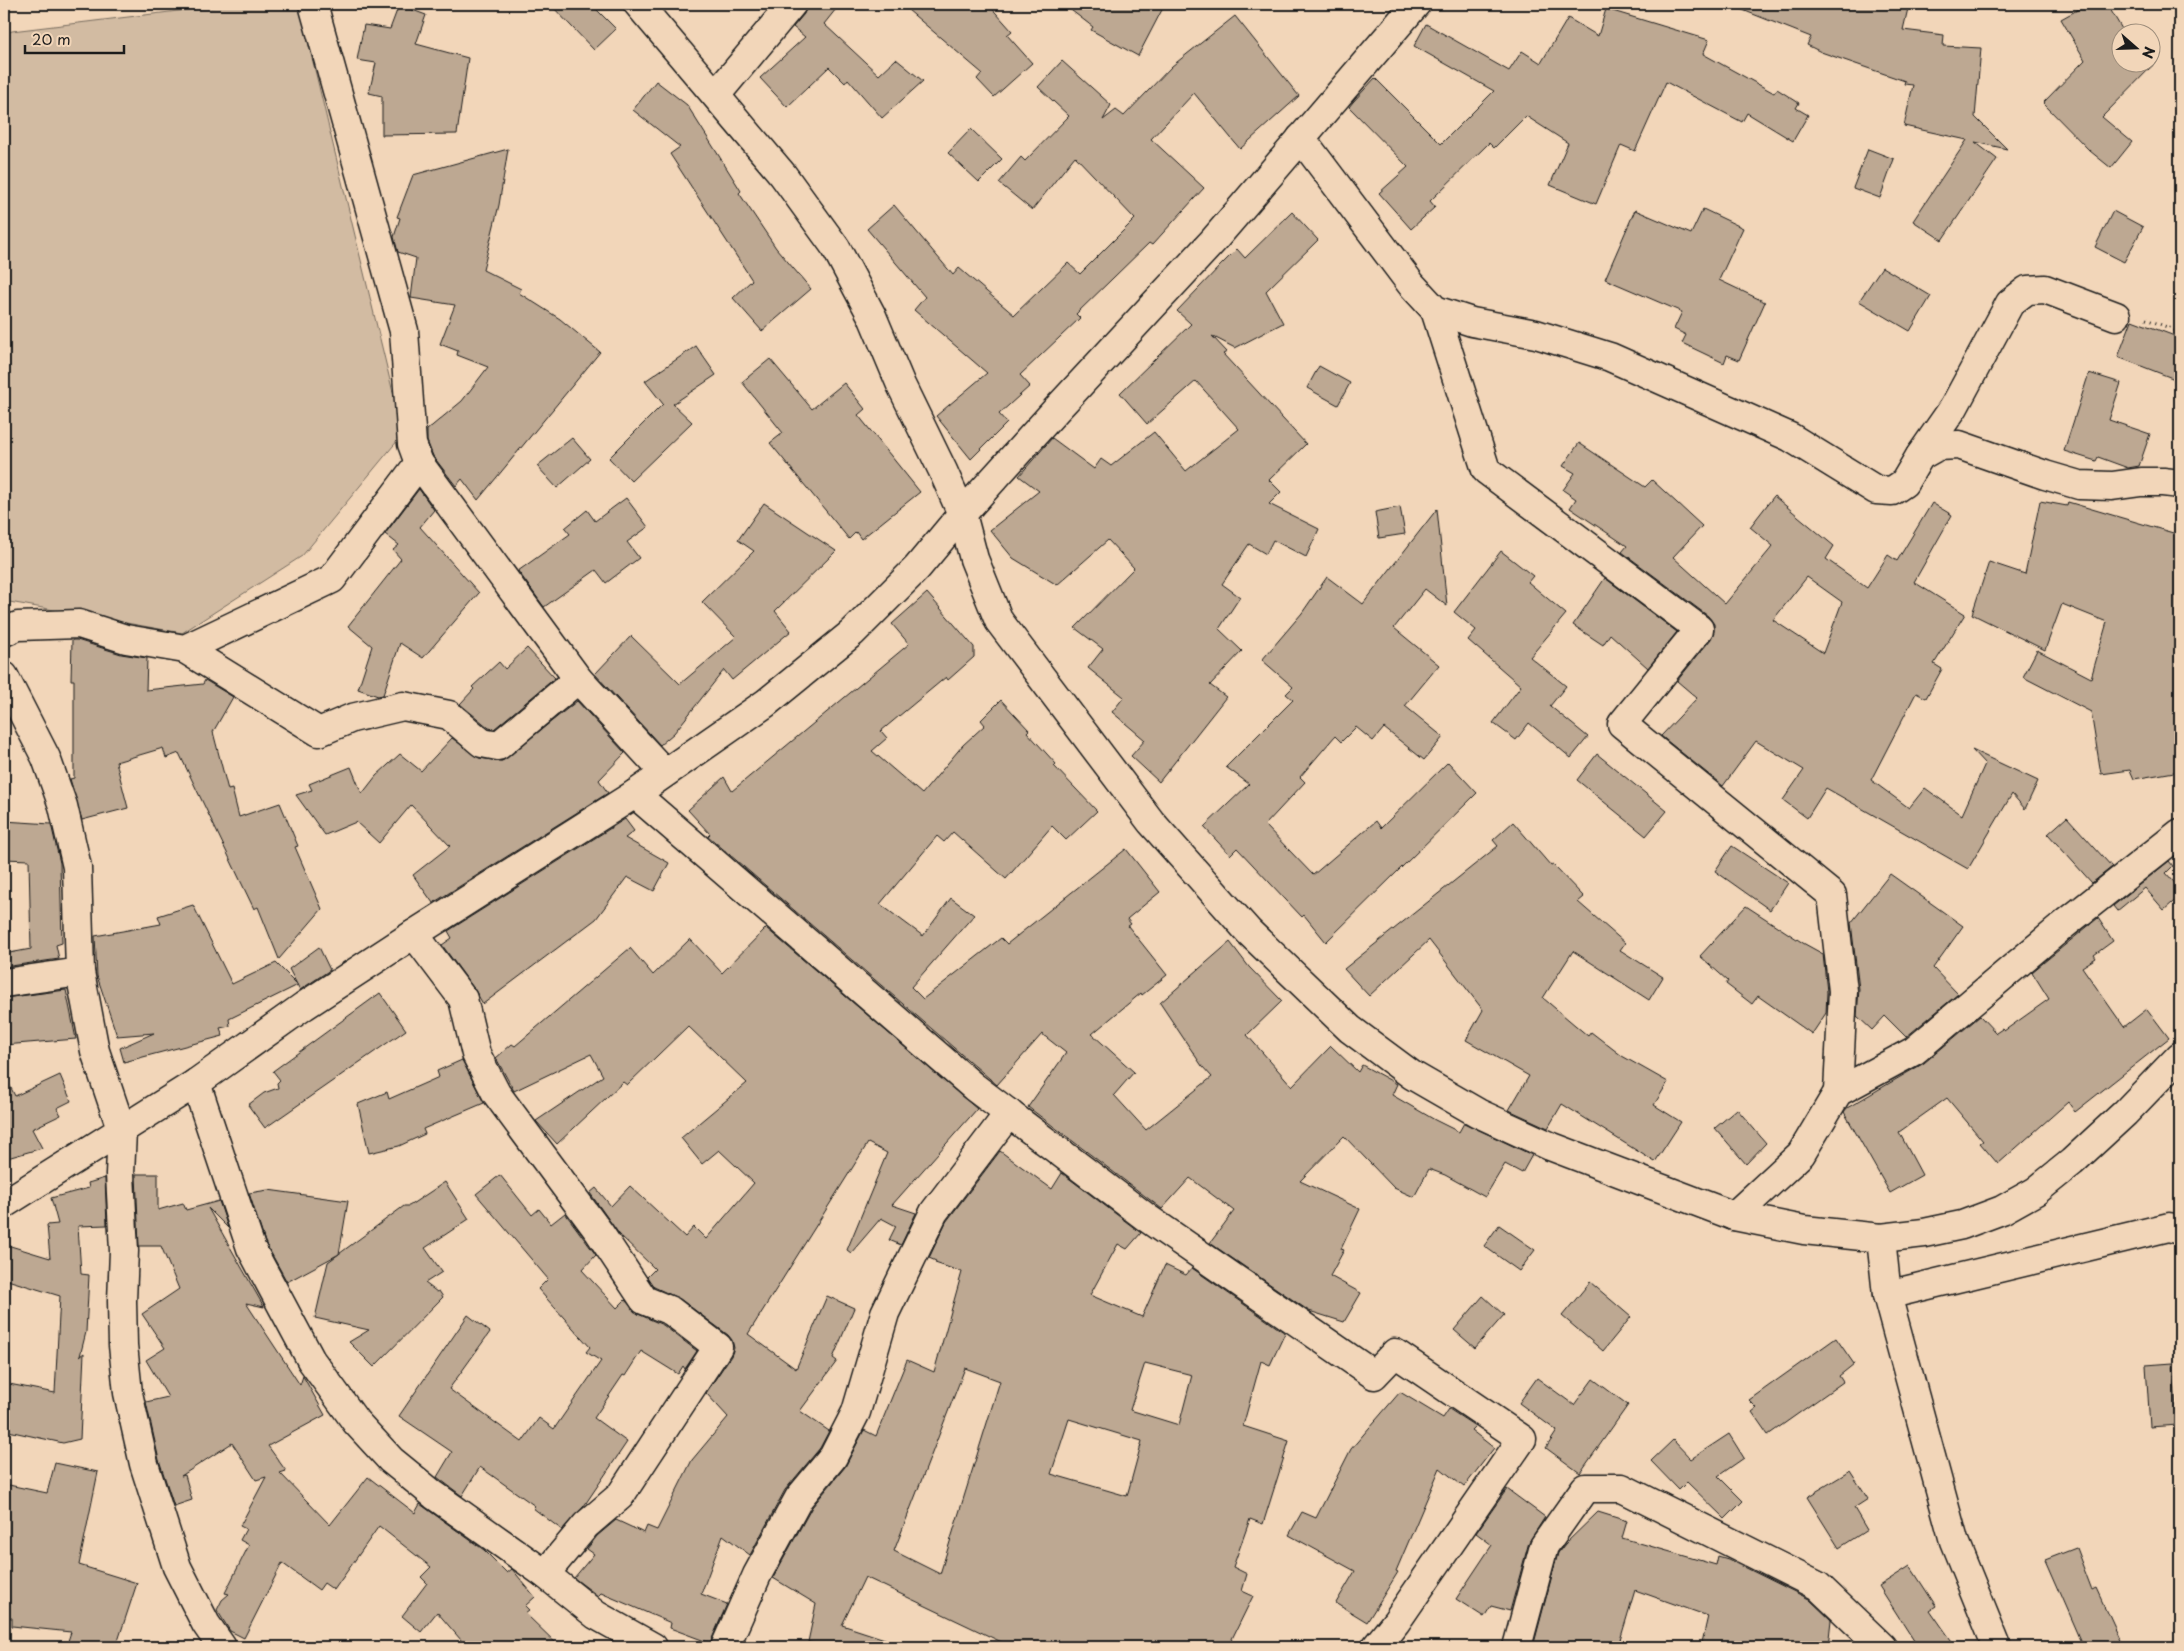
<svg xmlns="http://www.w3.org/2000/svg" width="2184" height="1651" font-family="'Playpen Sans',sans-serif">
<style>
.green{fill:#d2bba2;stroke:#776c5f}
.building{fill:#bda892;stroke:#1c1c1c;fill-rule:evenodd}
.lines{fill:none;stroke-linecap:round;stroke-linejoin:round}
.street-casing{stroke:#1c1c1c;stroke-width:31}
.path{stroke:#1c1c1c;stroke-width:3;stroke-dasharray:1 4;stroke-linecap:butt}
.street{stroke:#f2d6b9;stroke-width:28}
</style>
<rect width="100%" height="100%" fill="#f2d6b9"/>
<filter id="ink" filterUnits="userSpaceOnUse"><feTurbulence type="fractalNoise" baseFrequency=".02" numOctaves="2"/><feDisplacementMap in="SourceGraphic" scale="10" xChannelSelector="R" yChannelSelector="G"/><feConvolveMatrix kernelMatrix="1 2 1 2 8 2 1 2 1" color-interpolation-filters="sRGB"/></filter>
<g filter="url(#ink)">
<polygon class="green" points="236,4 299,4 403,434 302,556 182,633 4,601 4,34 12,31"/>
<g class="building">
<polygon points="550,4 591,4 616,29 594,50"/>
<polygon points="807,4 840,4 824,24 879,75 896,59 923,81 882,118 848,79 845,83 829,67 787,107 760,78 805,37 793,27 804,14"/>
<polygon points="901,4 988,4 1012,31 1007,35 1032,63 994,97 977,79 982,73"/>
<polygon points="1063,4 1165,4 1138,56 1091,30 1093,27"/>
<polygon points="1730,4 1909,4 1903,30 1944,35 1943,46 1981,48 1975,117 2007,149 1975,142 1997,159 1942,240 1913,221 1967,140 1904,126 1913,85 1904,84 1905,81 1821,52 1807,45 1811,37 1730,5"/>
<polygon points="2088,4 2107,4 2122,29 2122,62 2156,62 2102,117 2132,142 2111,168 2090,151 2043,103 2085,60 2061,19"/>
<polygon points="399,5 426,15 416,44 468,58 457,134 382,135 382,96 369,93 376,63 357,60 364,25 390,29"/>
<polygon points="1606,9 1709,40 1703,54 1774,93 1777,89 1799,103 1796,108 1808,115 1793,141 1747,113 1742,122 1666,82 1635,151 1621,145 1596,204 1550,185 1568,143 1526,116 1494,148 1489,143 1430,201 1435,207 1411,229 1379,193 1408,167 1349,107 1353,102 1375,78 1441,144 1494,91 1414,46 1426,24 1509,71 1522,51 1541,63 1568,18 1598,36"/>
<polygon points="1235,16 1299,96 1240,149 1194,93 1151,139 1204,188 1152,245 1149,243 1076,314 1080,318 1020,375 1030,386 999,414 1007,423 971,459 936,416 987,373 914,310 925,297 867,229 894,205 953,275 959,268 1014,315 1068,263 1080,274 1135,219 1075,156 1032,210 999,183 1021,157 1025,161 1069,116 1038,87 1062,61 1111,105 1103,120 1116,110 1124,116 1172,66"/>
<polygon points="656,81 687,105 741,191 739,193 776,248 811,289 762,331 733,298 752,280 670,154 680,147 633,110"/>
<polygon points="971,129 1002,159 979,182 948,153"/>
<polygon points="508,149 499,205 483,270 521,289 519,293 560,319 600,352 478,500 462,479 456,486 433,456 427,441 427,430 462,401 488,367 457,355 458,351 440,344 455,305 411,298 416,258 398,252 394,237 400,218 397,217 413,175"/>
<polygon points="1868,149 1894,159 1880,198 1853,188"/>
<polygon points="1703,209 1743,228 1719,280 1765,302 1739,360 1727,355 1724,363 1682,343 1686,335 1674,329 1682,312 1605,279 1635,210 1691,234"/>
<polygon points="2113,211 2143,227 2124,262 2095,247"/>
<polygon points="1292,212 1318,240 1266,291 1283,323 1235,348 1212,336 1227,352 1223,354 1306,444 1269,480 1281,492 1269,504 1319,529 1306,557 1273,540 1266,554 1249,544 1222,584 1240,597 1219,629 1242,651 1210,685 1226,697 1159,782 1131,756 1145,740 1112,712 1124,697 1088,668 1103,649 1075,628 1134,568 1108,540 1057,585 1013,558 990,530 1039,491 1019,476 1052,438 1094,469 1101,459 1111,466 1154,432 1186,471 1239,429 1196,381 1147,424 1120,393 1191,324 1177,311 1220,266 1237,249 1245,258"/>
<polygon points="1882,267 1931,296 1910,331 1859,301"/>
<polygon points="2132,320 2180,338 2180,381 2118,357"/>
<polygon points="696,346 716,375 673,404 692,422 631,481 609,458 663,404 645,381"/>
<polygon points="770,359 812,409 844,383 865,409 858,415 920,492 861,539 856,532 849,539 770,443 783,433 742,382"/>
<polygon points="1319,366 1350,383 1338,405 1307,388"/>
<polygon points="2089,373 2121,383 2109,420 2150,434 2139,466 2128,468 2098,457 2096,461 2064,451"/>
<polygon points="572,438 590,459 557,488 537,466"/>
<path d="M 1579,443 L 1645,487 L 1652,480 L 1702,526 L 1673,557 L 1725,604 L 1773,546 L 1750,527 L 1774,496 L 1834,546 L 1826,559 L 1867,588 L 1888,555 L 1897,561 L 1932,503 L 1952,515 L 1914,582 L 1965,614 L 1934,664 L 1942,669 L 1926,698 L 1916,693 L 1871,780 L 1909,808 L 1925,788 L 1962,815 L 1985,764 L 1972,750 L 2038,781 L 2025,809 L 2012,794 L 1968,869 L 1826,788 L 1807,818 L 1783,800 L 1804,770 L 1756,741 L 1723,786 L 1661,736 L 1697,698 L 1677,681 L 1711,639 L 1714,632 L 1714,624 L 1708,616 L 1622,552 L 1627,546 L 1570,508 L 1576,499 L 1563,490 L 1575,473 L 1563,466 ZM 1807,577 L 1842,602 L 1823,653 L 1773,620 Z"/>
<polygon points="419,489 434,510 420,527 479,593 423,658 400,643 383,695 378,696 358,689 372,646 348,626 401,559 393,550 399,545 385,534"/>
<polygon points="626,498 648,527 627,542 639,558 606,583 596,570 544,607 518,571 570,534 565,528 587,510 595,521"/>
<polygon points="2040,501 2067,506 2068,502 2180,535 2180,771 2134,779 2130,770 2101,774 2091,712 2023,677 2037,650 2091,678 2107,622 2062,604 2045,650 1972,614 1989,562 2025,574"/>
<polygon points="764,503 836,551 775,611 791,631 732,680 724,670 674,733 660,745 595,674 631,636 680,684 736,637 702,602 754,551 738,540"/>
<polygon points="1400,507 1405,534 1379,538 1375,512"/>
<polygon points="1437,509 1447,606 1425,589 1394,628 1439,665 1405,706 1443,737 1424,760 1384,728 1373,741 1356,727 1341,742 1335,736 1300,777 1305,782 1265,825 1313,875 1376,821 1381,828 1448,762 1477,793 1326,942 1304,915 1302,917 1237,848 1230,855 1204,827 1249,784 1226,767 1293,700 1286,694 1293,687 1262,660 1302,613 1327,577 1363,604"/>
<polygon points="1501,551 1533,576 1528,582 1566,614 1530,657 1566,686 1550,706 1588,737 1571,758 1529,723 1516,740 1493,723 1521,686 1468,640 1476,630 1454,612"/>
<polygon points="1605,578 1677,632 1648,668 1610,634 1603,645 1573,625"/>
<polygon points="927,593 974,647 974,657 948,680 946,677 881,731 887,738 872,751 922,794 963,745 985,725 981,720 1001,700 1029,730 1027,732 1056,764 1054,766 1097,811 1066,840 1052,826 1006,879 953,832 944,842 937,836 880,904 923,936 951,898 974,915 911,987 923,999 1001,938 1007,944 1126,849 1160,892 1127,919 1131,924 1128,926 1167,975 1142,995 1141,993 1092,1034 1134,1072 1114,1095 1146,1130 1212,1077 1202,1066 1160,1003 1230,942 1249,967 1282,1001 1247,1035 1292,1086 1331,1046 1358,1072 1362,1065 1397,1084 1392,1095 1435,1120 1459,1132 1464,1123 1532,1155 1522,1173 1505,1164 1485,1197 1445,1175 1429,1169 1414,1197 1394,1188 1344,1136 1300,1181 1360,1209 1341,1249 1344,1250 1330,1276 1361,1293 1344,1322 1309,1311 1210,1243 1234,1211 1190,1178 1162,1209 1028,1107 1066,1053 1042,1034 997,1085 708,836 710,834 688,810 724,777 732,791 909,644 892,624"/>
<polygon points="72,640 77,640 121,654 147,658 146,690 203,684 205,680 233,697 213,732 228,790 232,789 239,817 280,803 298,846 295,847 322,909 279,959 258,907 254,909 179,753 166,758 163,748 116,762 128,808 82,820 70,779 74,778 74,680 71,680"/>
<polygon points="527,648 555,678 494,729 489,728 460,704 474,689 472,687 499,662 505,669"/>
<polygon points="577,701 625,753 599,780 608,793 433,903 413,875 450,846 411,805 379,843 356,822 325,835 296,795 312,790 309,784 351,767 362,794 376,776 400,754 421,771 452,738 479,758 502,761"/>
<polygon points="1597,754 1667,811 1646,836 1577,780"/>
<polygon points="2067,817 2112,867 2092,883 2048,834"/>
<polygon points="625,819 634,831 625,838 669,863 654,891 627,877 596,919 483,1004 475,990 442,945 452,938 448,931"/>
<polygon points="4,821 51,824 60,863 62,943 56,945 59,959 4,967 4,954 31,949 29,860 4,859"/>
<polygon points="1513,822 1551,866 1553,865 1584,897 1578,902 1625,943 1620,950 1663,977 1649,1000 1573,951 1543,998 1588,1036 1591,1032 1622,1056 1668,1082 1654,1105 1681,1122 1655,1162 1562,1104 1548,1128 1509,1110 1529,1076 1466,1040 1483,1010 1429,940 1369,996 1344,969 1498,846 1493,840"/>
<polygon points="1732,846 1788,883 1770,910 1715,871"/>
<polygon points="2169,861 2173,866 2166,873 2180,889 2180,896 2164,910 2145,888 2117,911 2113,906"/>
<polygon points="1890,874 1963,926 1933,968 1958,994 1906,1037 1885,1016 1872,1030 1857,1016 1859,989 1851,923"/>
<polygon points="193,905 232,984 276,963 298,985 229,1019 230,1026 220,1028 223,1036 124,1062 120,1048 154,1033 117,1036 97,976 95,936 161,924 158,916"/>
<polygon points="1746,906 1803,943 1823,954 1827,992 1826,1013 1812,1034 1758,996 1752,1004 1726,984 1728,981 1700,956"/>
<polygon points="2098,918 2113,941 2094,955 2096,958 2082,967 2124,1027 2147,1009 2169,1038 2075,1112 2068,1102 1998,1164 1980,1143 1983,1141 1947,1098 1899,1132 1922,1175 1890,1193 1844,1112 1847,1108 1924,1063 1980,1016 1996,1033 2002,1029 2004,1031 2049,999 2032,972"/>
<polygon points="766,928 977,1109 892,1205 916,1213 901,1245 889,1240 896,1226 881,1218 851,1253 847,1250 887,1153 868,1143 748,1334 796,1369 827,1296 854,1308 833,1358 837,1361 800,1411 829,1431 820,1448 785,1490 750,1555 723,1535 701,1594 727,1604 710,1643 670,1628 671,1623 601,1593 598,1596 574,1578 594,1554 587,1549 597,1536 616,1520 644,1533 647,1526 657,1530 692,1460 728,1417 706,1393 731,1356 734,1348 732,1340 728,1335 680,1299 654,1287 647,1277 655,1269 619,1234 590,1193 596,1188 611,1206 630,1186 685,1237 694,1227 706,1239 754,1183 719,1150 702,1164 681,1138 747,1083 688,1026 627,1085 623,1082 557,1144 536,1121 603,1076 591,1054 514,1091 496,1058 512,1044 515,1046 630,948 653,975 690,939 722,973"/>
<polygon points="319,947 330,970 300,990 289,969"/>
<polygon points="66,990 76,1039 4,1045 4,998"/>
<polygon points="380,993 406,1030 265,1128 248,1105 264,1093 278,1088 277,1083 280,1080 273,1071"/>
<polygon points="462,1060 484,1103 423,1129 425,1134 399,1146 369,1153 358,1104 387,1092 389,1099 439,1077 437,1071"/>
<polygon points="4,1074 15,1096 60,1075 71,1101 57,1108 61,1115 32,1129 42,1148 4,1159"/>
<polygon points="1737,1109 1766,1143 1746,1164 1715,1128"/>
<path d="M 1000,1151 L 1052,1189 L 1062,1173 L 1141,1233 L 1127,1249 L 1118,1244 L 1090,1295 L 1142,1317 L 1165,1265 L 1186,1275 L 1192,1268 L 1285,1333 L 1270,1365 L 1261,1361 L 1243,1426 L 1289,1441 L 1263,1524 L 1250,1519 L 1233,1567 L 1247,1574 L 1242,1591 L 1253,1596 L 1228,1647 L 1012,1647 L 865,1577 L 842,1625 L 894,1642 L 893,1647 L 828,1647 L 808,1642 L 816,1604 L 773,1578 L 812,1507 L 845,1467 L 864,1430 L 876,1436 L 907,1360 L 934,1372 L 962,1272 L 935,1263 L 936,1261 L 929,1258 L 946,1222 ZM 1145,1363 L 1192,1375 L 1179,1425 L 1130,1410 ZM 965,1368 L 1000,1381 L 940,1574 L 894,1551 ZM 1069,1419 L 1142,1441 L 1127,1496 L 1051,1474 Z"/>
<polygon points="136,1174 158,1174 158,1210 183,1203 186,1210 219,1201 228,1228 208,1208 264,1307 246,1303 300,1385 303,1376 325,1415 268,1446 286,1471 280,1473 330,1525 368,1477 415,1513 420,1504 484,1550 507,1573 512,1569 535,1597 525,1606 529,1610 525,1613 560,1647 467,1647 437,1612 421,1632 402,1616 427,1583 421,1577 431,1567 379,1526 334,1590 324,1583 319,1590 282,1563 244,1638 230,1631 217,1610 222,1600 229,1594 225,1593 249,1545 240,1540 246,1529 240,1526 266,1477 256,1480 232,1443 181,1476 185,1475 192,1500 174,1506 159,1460 146,1402 168,1397 146,1360 165,1348 142,1314 179,1289 161,1246 139,1246"/>
<polygon points="500,1175 532,1215 539,1209 551,1224 565,1213 596,1255 582,1270 617,1308 625,1300 638,1314 663,1325 697,1351 685,1369 683,1366 678,1374 641,1351 625,1376 623,1375 594,1418 627,1442 584,1506 562,1530 533,1508 535,1506 480,1467 462,1496 437,1477 452,1452 399,1416 468,1315 490,1332 449,1389 522,1442 539,1418 554,1429 601,1361 586,1352 590,1347 538,1289 548,1279 476,1194"/>
<polygon points="105,1178 107,1225 78,1226 81,1274 89,1275 86,1332 80,1356 84,1353 80,1439 63,1443 4,1430 4,1383 55,1393 60,1296 4,1279 4,1244 50,1258 47,1225 58,1224 51,1198 89,1188 88,1183"/>
<polygon points="445,1182 469,1219 425,1248 442,1272 425,1283 437,1292 439,1291 443,1297 374,1367 349,1342 369,1330 315,1318 328,1262 404,1206 409,1206"/>
<polygon points="268,1190 348,1201 339,1254 287,1282 265,1242 249,1193"/>
<polygon points="1499,1225 1535,1250 1519,1271 1484,1246"/>
<polygon points="1590,1282 1631,1317 1603,1351 1562,1316"/>
<polygon points="1483,1296 1504,1315 1475,1348 1454,1330"/>
<polygon points="1836,1338 1854,1364 1839,1376 1843,1382 1768,1435 1752,1412 1757,1408 1749,1400"/>
<polygon points="2173,1363 2177,1425 2150,1427 2146,1365"/>
<polygon points="1537,1378 1574,1405 1593,1379 1628,1405 1580,1473 1546,1448 1557,1431 1519,1403"/>
<polygon points="1400,1392 1443,1418 1449,1409 1475,1426 1471,1430 1494,1448 1464,1487 1440,1468 1396,1571 1398,1572 1367,1622 1336,1603 1355,1571 1289,1535 1302,1512 1316,1518 1351,1449"/>
<polygon points="1729,1434 1744,1458 1718,1476 1743,1501 1725,1519 1687,1482 1679,1490 1651,1461 1673,1440 1691,1459"/>
<polygon points="55,1463 98,1472 79,1565 137,1583 116,1647 66,1647 71,1632 12,1626 12,1618 4,1617 4,1484 47,1493"/>
<polygon points="1850,1471 1868,1499 1854,1508 1867,1530 1839,1548 1807,1497"/>
<polygon points="1507,1489 1545,1517 1529,1542 1510,1611 1491,1606 1484,1617 1456,1599 1492,1545 1476,1533"/>
<polygon points="1598,1512 1627,1521 1622,1538 1716,1565 1718,1556 1728,1559 1809,1599 1831,1620 1828,1647 1701,1647 1708,1616 1635,1590 1618,1647 1533,1647 1558,1553 1565,1544"/>
<polygon points="2076,1548 2092,1590 2096,1588 2123,1647 2083,1647 2045,1560"/>
<polygon points="1910,1566 1936,1606 1930,1610 1956,1647 1918,1647 1879,1586"/>
</g>
<g class="lines">
<defs>
<g id="street">
<polyline points="313,4 404,331 412,444 419,463 578,679 664,772"/>
<polyline points="638,4 783,175 836,248 872,316 901,385 943,471 962,514 974,559 999,621 1151,822 1249,932 1350,1029 1412,1075 1478,1113 1550,1146 1734,1216 1804,1230 1881,1238 1924,1233 1962,1225 2002,1210 2036,1191 2072,1162 2125,1113 2180,1056"/>
<polyline points="716,95 792,4"/>
<polyline points="1301,138 1411,284 1435,310 1472,322 1536,334 1610,357 1790,437 1876,490 1892,491 1904,483 1920,456 1938,446 1959,445 2045,475 2079,485 2112,486 2141,482 2163,482 2180,484"/>
<polyline points="1435,310 1486,470 1699,629 1622,724 1832,895 1843,991 1838,1092"/>
<polyline points="1920,456 1954,407 2010,303 2027,290 2045,289 2116,316"/>
<polyline points="4,632 18,626 79,624 126,639 185,649 332,579 419,463"/>
<polyline points="185,649 319,732 352,718 403,706 449,715 482,743 498,746 578,679"/>
<polyline points="4,676 46,758 63,806 77,867 80,972 95,1051 122,1131 120,1174 124,1251 122,1301 123,1345 128,1393 144,1464 177,1567 206,1624 222,1647"/>
<polyline points="635,794 974,1087 1147,1218 1374,1375 1395,1353 1522,1439 1396,1622 1376,1647"/>
<polyline points="414,934 463,999 476,1054 496,1093 599,1232 644,1300 671,1311 718,1347 620,1496 586,1525 545,1574"/>
<polyline points="4,983 80,972"/>
<polyline points="196,1083 251,1248 311,1360 356,1422 391,1460 434,1495 545,1574 596,1615 653,1647"/>
<polyline points="4,1204 196,1083 304,1006 414,934 635,794 766,703 852,633 917,568 962,514 1056,410 1213,241 1416,4"/>
<polyline points="1734,1216 1801,1154 1838,1092 1914,1051 2065,924 2180,833"/>
<polyline points="1881,1238 1887,1295 1954,1541 1997,1647"/>
<polyline points="1887,1295 2169,1227 2180,1230"/>
<polyline points="725,1647 757,1575 799,1498 833,1457 856,1412 885,1313 934,1212 1009,1113"/>
<polyline points="1517,1647 1544,1546 1585,1488 1622,1488 1818,1586 1882,1647"/>
</g>
</defs>
<use href="#street" class="street-casing"/>
<polyline class="path" points="2146,319 2180,332"/>
<use href="#street" class="street"/>
</g>
</g>
<rect width="2184" height="1651" fill="none" stroke="#f2d6b9" stroke-width="20"/>
<rect x="10" y="10" width="2164" height="1631" fill="none" stroke="#1c1c1c" stroke-width="2" filter="url(#ink)"/>
<g transform="translate(2136 48) rotate(110)"><circle r="24" fill="#f2d6b9" stroke="#9c8c7a"/>
<path d="M0-4L9 19L0 12L-9 19Z" fill="#1c1c1c"/>
<text y="-8" font-size="14" font-weight="bold" text-anchor="middle" fill="#1c1c1c">N</text>
</g>
<path d="M25 45v8h99v-8" fill="none" stroke="#1c1c1c" stroke-width="2.5"/>
<text x="32" y="45" font-size="15" fill="#1c1c1c" stroke="#f2d6b9" stroke-width="4" paint-order="stroke">20 m</text>
</svg>
